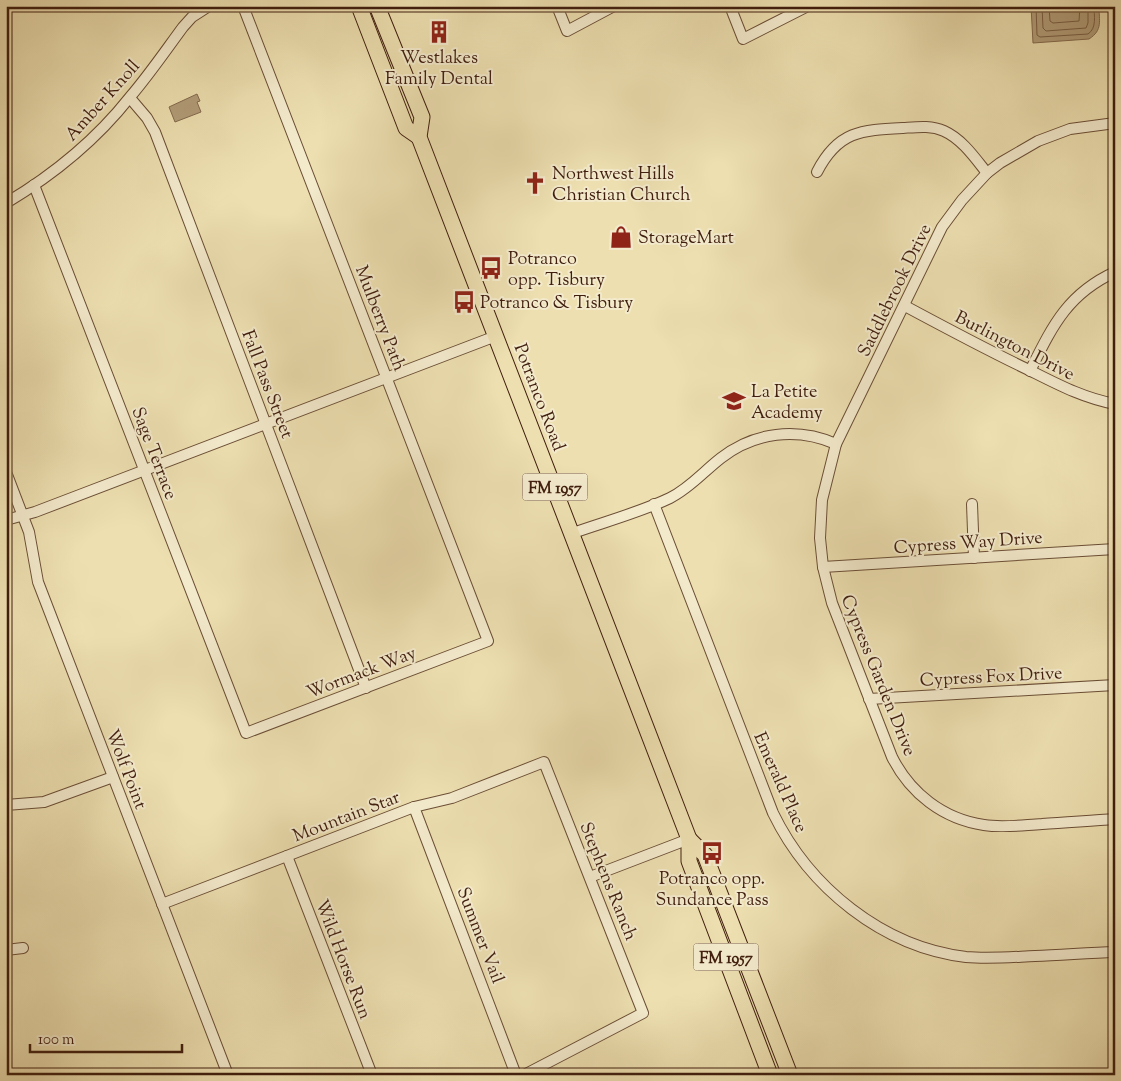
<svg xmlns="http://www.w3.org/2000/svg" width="1121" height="1081" font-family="'Sorts Mill Goudy',serif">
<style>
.water{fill:#b29d79;stroke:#846a4e}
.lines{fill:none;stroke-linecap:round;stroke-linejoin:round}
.shore{stroke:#795e44;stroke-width:1}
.minor-casing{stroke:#6b4e36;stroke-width:12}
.primary-casing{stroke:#401e0e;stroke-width:17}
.minor{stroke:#f3eacc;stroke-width:10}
.primary{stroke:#eddfb0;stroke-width:15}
.labels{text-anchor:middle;stroke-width:4;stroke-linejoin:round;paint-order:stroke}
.shield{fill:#f3eacc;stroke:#765b47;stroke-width:1}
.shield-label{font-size:16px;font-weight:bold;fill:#401e0e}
.poi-label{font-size:18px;fill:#401e0e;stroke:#f3eacc;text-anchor:start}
.street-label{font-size:18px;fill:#401e0e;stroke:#f3eacc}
</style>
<rect width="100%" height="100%" fill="#eddfb0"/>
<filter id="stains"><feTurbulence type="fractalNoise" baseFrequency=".004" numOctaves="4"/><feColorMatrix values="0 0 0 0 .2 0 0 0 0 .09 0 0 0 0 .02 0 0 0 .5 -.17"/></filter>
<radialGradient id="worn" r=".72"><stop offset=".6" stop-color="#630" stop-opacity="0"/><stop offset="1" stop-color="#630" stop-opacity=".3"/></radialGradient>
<g class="water">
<path d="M 1031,6 L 1099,6 C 1099,21 1103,30 1089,39 L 1033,43 Z"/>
<polygon points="197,94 200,101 197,102 201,112 175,122 169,107"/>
</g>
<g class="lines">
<g class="shore">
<path d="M 1036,6 L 1037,35 L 1040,37 L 1088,34 C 1097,28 1094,16 1094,6"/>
<polyline points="1042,6 1043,28 1046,31 1086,28 1088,23 1088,6"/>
<polyline points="1049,6 1050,21 1053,23 1079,21 1080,6"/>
</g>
<defs>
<g id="minor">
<polyline points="557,6 567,31 614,6"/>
<polyline points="730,6 743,39 808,6"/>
<polyline points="130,98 147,118 155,132 366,688"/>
<path d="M 1115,123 L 1070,129 L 1038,141 L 1000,163 L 987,173 L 962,200 L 942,227 L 836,444 L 822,500 L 820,538 L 823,567 L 832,603 L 892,757 C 910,793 943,819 984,825 C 1003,828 1023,825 1042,824 C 1066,822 1090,821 1115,819"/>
<path d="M 817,172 C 838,131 861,130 903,128 C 917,127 931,125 944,131 C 962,139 975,158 987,173"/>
<polyline points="34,185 246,733 488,641 243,6"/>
<path d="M 6,203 C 53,175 96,140 130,97 C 149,75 166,50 183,27 L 192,17 L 209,6"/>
<path d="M 905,306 C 946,328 987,350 1029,370 C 1057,384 1083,398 1115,404"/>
<path d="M 1030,371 C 1052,327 1067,294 1115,272"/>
<polyline points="6,472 29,532 38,582 228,1075"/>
<path d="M 654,504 L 773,813 C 809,887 882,947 966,957 C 989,959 1012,957 1035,956 C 1061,955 1088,953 1115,952"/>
<polyline points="972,504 974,558"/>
<polyline points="6,520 35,512 496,336"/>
<path d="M 573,533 C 604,522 641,512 670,498 C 690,488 703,472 721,458 C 754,432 797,427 836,444"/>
<polyline points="823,567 1115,549"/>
<polyline points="869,699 1115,685"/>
<polyline points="6,805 44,802 113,777"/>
<polyline points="414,807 516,1075"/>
<polyline points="287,856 372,1075"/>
<polyline points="590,877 689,839"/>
<polyline points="162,904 414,807 452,798 544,762 643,1013 524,1075"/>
<polyline points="6,950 23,948"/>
</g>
<g id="primary">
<polyline points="359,6 406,128 419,137"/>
<polyline points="377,6 422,117 419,137 689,839 689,861 770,1075"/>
<polyline points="689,839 705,855 790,1075"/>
</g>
</defs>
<use href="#minor" class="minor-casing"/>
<use href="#primary" class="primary-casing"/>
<use href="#minor" class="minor"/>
<use href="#primary" class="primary"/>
</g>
<defs>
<symbol id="building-bare" viewBox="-9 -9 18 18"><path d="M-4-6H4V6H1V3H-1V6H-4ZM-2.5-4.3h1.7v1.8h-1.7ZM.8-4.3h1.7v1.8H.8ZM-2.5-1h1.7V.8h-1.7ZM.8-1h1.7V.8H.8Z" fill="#8f2418" stroke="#f3eacc" stroke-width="2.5" paint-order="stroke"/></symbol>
<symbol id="church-bare" viewBox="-9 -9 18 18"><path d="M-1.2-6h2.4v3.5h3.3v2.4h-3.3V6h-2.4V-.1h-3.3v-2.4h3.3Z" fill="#8f2418" stroke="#f3eacc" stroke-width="2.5" paint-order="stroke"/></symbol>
<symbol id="shop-bare" viewBox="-9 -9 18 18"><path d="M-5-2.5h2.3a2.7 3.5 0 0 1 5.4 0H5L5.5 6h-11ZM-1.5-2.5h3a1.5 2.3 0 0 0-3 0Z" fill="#8f2418" stroke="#f3eacc" stroke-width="2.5" paint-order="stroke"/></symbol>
<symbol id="bus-bare" viewBox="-9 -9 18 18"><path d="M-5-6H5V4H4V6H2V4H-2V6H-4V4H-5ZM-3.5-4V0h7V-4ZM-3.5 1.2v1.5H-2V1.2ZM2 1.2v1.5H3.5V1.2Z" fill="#8f2418" stroke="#f3eacc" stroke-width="2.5" paint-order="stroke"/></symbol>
<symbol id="school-bare" viewBox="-9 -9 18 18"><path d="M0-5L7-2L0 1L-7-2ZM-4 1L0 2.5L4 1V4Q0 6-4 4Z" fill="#8f2418" stroke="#f3eacc" stroke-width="2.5" paint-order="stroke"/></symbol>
</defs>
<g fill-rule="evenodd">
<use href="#building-bare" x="423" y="16" width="32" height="32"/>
<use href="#church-bare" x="519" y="167" width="32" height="32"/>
<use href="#shop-bare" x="605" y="221" width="32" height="32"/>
<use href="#bus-bare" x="475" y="252" width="32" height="32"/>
<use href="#bus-bare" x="448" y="286" width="32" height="32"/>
<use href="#school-bare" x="718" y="385" width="32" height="32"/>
<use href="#bus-bare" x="696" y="837" width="32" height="32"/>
</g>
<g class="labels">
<g class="shield">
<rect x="522.5" y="473.5" width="65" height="27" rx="4"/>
<rect x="693.5" y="943.5" width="65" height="27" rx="4"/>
</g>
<g class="shield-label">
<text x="555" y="493">FM 1957</text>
<text x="726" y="963">FM 1957</text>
</g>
<g class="poi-label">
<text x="439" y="63" text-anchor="middle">Westlakes<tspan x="439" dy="21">Family Dental</tspan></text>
<text x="552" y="179">Northwest Hills<tspan x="552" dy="21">Christian Church</tspan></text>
<text x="638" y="243">StorageMart</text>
<text x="508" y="264">Potranco<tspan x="508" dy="21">opp. Tisbury</tspan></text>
<text x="480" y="308">Potranco &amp; Tisbury</text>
<text x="751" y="397">La Petite<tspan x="751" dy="21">Academy</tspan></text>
<text x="712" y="884" text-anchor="middle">Potranco opp.<tspan x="712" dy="21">Sundance Pass</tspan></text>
</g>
<g class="street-label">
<text transform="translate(102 100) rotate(-48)" y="6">Amber Knoll</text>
<text transform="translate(894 290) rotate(-64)" y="6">Saddlebrook Drive</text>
<text transform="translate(381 318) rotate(69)" y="6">Mulberry Path</text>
<text transform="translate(1015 345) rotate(27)" y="6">Burlington Drive</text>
<text transform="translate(268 384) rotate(69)" y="6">Fall Pass Street</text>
<text transform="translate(540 397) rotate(69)" y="6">Potranco Road</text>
<text transform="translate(155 453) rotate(69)" y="6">Sage Terrace</text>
<text transform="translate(968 542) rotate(-4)" y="6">Cypress Way Drive</text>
<text transform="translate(361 672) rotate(-21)" y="6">Wormack Way</text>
<text transform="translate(879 675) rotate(68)" y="6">Cypress Garden Drive</text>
<text transform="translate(991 676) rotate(-3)" y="6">Cypress Fox Drive</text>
<text transform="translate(127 769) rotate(69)" y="6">Wolf Point</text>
<text transform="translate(781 782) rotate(66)" y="6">Emerald Place</text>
<text transform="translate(346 816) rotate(-21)" y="6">Mountain Star</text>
<text transform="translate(609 881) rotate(68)" y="6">Stephens Ranch</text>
<text transform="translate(481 935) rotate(69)" y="6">Summer Vail</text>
<text transform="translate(344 959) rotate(69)" y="6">Wild Horse Run</text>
</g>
</g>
<rect width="1121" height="1081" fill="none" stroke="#eddfb0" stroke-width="25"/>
<rect x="8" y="8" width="1106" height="1066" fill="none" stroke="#401e0e" stroke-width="2.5"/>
<rect x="12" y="12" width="1096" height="1056" fill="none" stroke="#401e0e"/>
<path d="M30 1044v8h152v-8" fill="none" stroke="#401e0e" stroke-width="2.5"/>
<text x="38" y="1044" font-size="15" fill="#401e0e" stroke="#f3eacc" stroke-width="4" paint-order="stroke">100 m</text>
<rect width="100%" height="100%" filter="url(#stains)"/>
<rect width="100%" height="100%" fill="url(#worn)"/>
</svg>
